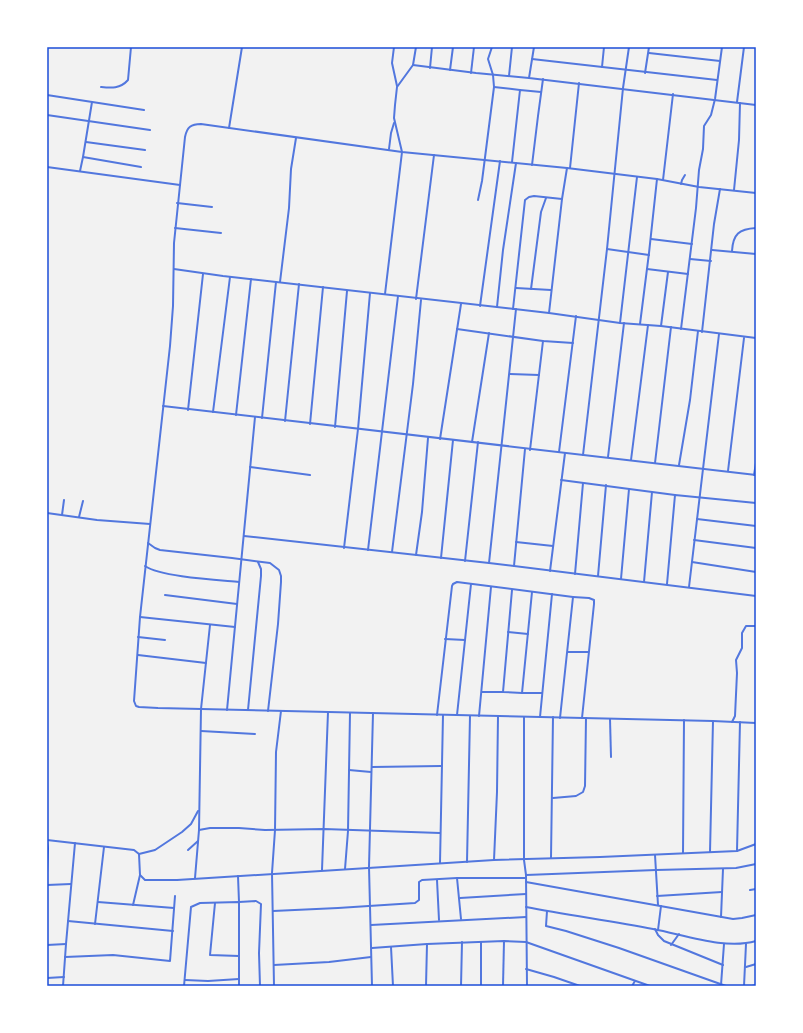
<svg xmlns="http://www.w3.org/2000/svg" width="803" height="1033" font-family="'Golos Text',sans-serif">
<style>
.lines{fill:none;stroke-linecap:round;stroke-linejoin:round}
.minor{stroke:#5277de;stroke-width:2}
.neatline{fill:none;stroke:#1d4ed8;stroke-width:1.5}
</style>
<rect width="100%" height="100%" fill="#f2f2f2"/>
<g class="lines">
<g class="minor">
<polyline points="394,47 392,63 397,86"/>
<polyline points="534,47 529,78 756,105"/>
<polyline points="649,53 720,61"/>
<polyline points="532,59 717,80"/>
<polyline points="413,65 476,73 529,78"/>
<polyline points="602,67 604,47"/>
<polyline points="430,68 432,47"/>
<polyline points="450,70 453,47"/>
<polyline points="471,73 474,47"/>
<polyline points="645,73 649,47"/>
<polyline points="509,76 512,47"/>
<path d="M 101,87 C 111,88 120,89 128,80 L 131,47"/>
<polyline points="494,87 520,90"/>
<polyline points="47,95 144,110"/>
<polyline points="737,102 744,47"/>
<polyline points="47,115 150,130"/>
<polyline points="229,128 242,47"/>
<polyline points="86,142 145,150"/>
<polyline points="389,149 391,133 394,123"/>
<polyline points="83,157 141,167"/>
<polyline points="512,162 520,90 541,92"/>
<polyline points="532,165 538,116 543,79"/>
<polyline points="47,167 180,185"/>
<polyline points="570,168 579,83"/>
<polyline points="80,171 83,157 92,102"/>
<polyline points="663,180 673,94"/>
<polyline points="681,184 682,180 685,175"/>
<polyline points="734,190 739,140 740,103"/>
<path d="M 756,193 L 699,187 L 657,179 L 567,168 L 402,152 L 201,124 C 191,124 187,127 185,137 L 174,243 L 173,306 L 170,346 L 140,617 L 134,701 L 136,706 L 139,707 L 158,708 L 713,721 L 756,723"/>
<polyline points="478,200 482,181 494,87 493,75 488,59 492,47"/>
<polyline points="177,203 212,207"/>
<polyline points="175,228 221,233"/>
<polyline points="651,239 692,244"/>
<polyline points="607,249 649,255"/>
<polyline points="712,250 756,254"/>
<path d="M 732,251 C 733,234 739,229 756,228"/>
<polyline points="690,259 711,261"/>
<polyline points="174,269 223,276 549,313 620,323 661,326 756,338"/>
<polyline points="647,269 688,274"/>
<polyline points="280,282 289,208 291,169 296,138"/>
<polyline points="516,288 551,290"/>
<polyline points="531,289 541,212 546,198"/>
<polyline points="385,294 402,152 394,118 395,105 397,87 413,65 416,47"/>
<polyline points="416,299 434,155"/>
<polyline points="480,306 500,161"/>
<polyline points="497,307 503,250 516,163"/>
<polyline points="513,309 525,200 529,197 534,196 562,199"/>
<polyline points="549,313 562,199 567,168"/>
<polyline points="620,323 637,177"/>
<polyline points="640,324 649,253 657,179"/>
<polyline points="661,326 668,272"/>
<polyline points="457,329 543,341 573,343"/>
<polyline points="681,329 696,208 699,170 703,149 704,126 711,115 715,99 722,47"/>
<polyline points="702,332 714,224 720,189"/>
<polyline points="510,374 539,375"/>
<polyline points="163,406 756,475"/>
<polyline points="188,410 203,274"/>
<polyline points="213,412 230,277"/>
<polyline points="236,415 251,279"/>
<polyline points="262,418 276,282"/>
<polyline points="285,421 299,284"/>
<polyline points="310,424 323,287"/>
<polyline points="335,427 347,291"/>
<polyline points="440,439 461,304"/>
<polyline points="472,442 489,333"/>
<polyline points="530,450 543,341"/>
<polyline points="559,452 576,316"/>
<polyline points="583,455 607,249 623,88 629,47"/>
<polyline points="608,457 624,323"/>
<polyline points="631,460 648,325"/>
<polyline points="655,463 671,327"/>
<polyline points="679,465 690,400 698,331"/>
<polyline points="250,467 310,475"/>
<polyline points="728,471 744,338"/>
<polyline points="754,475 756,463"/>
<polyline points="561,480 675,495"/>
<polyline points="47,513 97,520 150,524"/>
<polyline points="62,515 64,500"/>
<polyline points="79,517 83,501"/>
<polyline points="697,519 756,526"/>
<polyline points="244,536 489,563 756,596"/>
<polyline points="694,540 756,548"/>
<polyline points="516,542 553,546"/>
<polyline points="148,543 155,548 160,550 232,558 270,563 279,570 281,576 281,582 278,624 268,711"/>
<polyline points="344,548 358,429 370,293"/>
<polyline points="368,550 398,296"/>
<polyline points="392,552 413,384 421,300"/>
<polyline points="416,555 422,512 428,438"/>
<polyline points="441,558 453,440"/>
<polyline points="465,561 478,442"/>
<polyline points="692,562 756,572"/>
<polyline points="489,563 516,309"/>
<path d="M 145,566 C 161,577 218,580 239,582"/>
<polyline points="514,566 525,449"/>
<polyline points="550,571 565,453"/>
<polyline points="575,574 583,483"/>
<polyline points="598,576 606,485"/>
<polyline points="621,579 629,489"/>
<polyline points="644,582 652,492"/>
<polyline points="667,584 675,495 756,503"/>
<polyline points="689,587 719,334"/>
<polyline points="512,590 503,692 522,693"/>
<polyline points="532,592 522,693 542,693"/>
<polyline points="165,595 237,604"/>
<polyline points="573,597 589,598 594,600 594,604 582,718"/>
<polyline points="140,617 235,627"/>
<polyline points="508,632 528,634"/>
<polyline points="138,637 165,640"/>
<polyline points="445,639 465,640"/>
<polyline points="568,652 588,652"/>
<polyline points="138,655 206,663"/>
<polyline points="482,692 503,692"/>
<polyline points="227,710 255,417"/>
<polyline points="248,710 261,576 261,569 258,562"/>
<polyline points="437,715 452,586 453,584 457,582 573,597 560,718"/>
<polyline points="457,715 471,584"/>
<polyline points="479,716 491,587"/>
<polyline points="524,717 524,860 526,875 527,986"/>
<polyline points="540,717 552,594"/>
<polyline points="610,719 611,757"/>
<polyline points="732,722 735,716 737,673 736,660 742,648 742,633 746,626 756,626"/>
<polyline points="201,731 255,734"/>
<polyline points="372,767 441,766"/>
<polyline points="349,770 371,772"/>
<polyline points="553,798 576,796 583,792 585,786 586,718"/>
<polyline points="199,830 210,828 239,828 265,830 324,829 440,833"/>
<polyline points="47,840 134,850 139,854 140,875 133,905"/>
<polyline points="188,850 198,841"/>
<polyline points="737,851 740,722"/>
<polyline points="710,852 713,721"/>
<polyline points="683,853 684,720"/>
<polyline points="139,854 155,850 182,832 191,824 198,811"/>
<polyline points="655,855 658,905"/>
<polyline points="551,858 553,717"/>
<polyline points="494,860 497,792 498,716"/>
<polyline points="467,862 470,716"/>
<polyline points="440,863 443,715"/>
<polyline points="345,869 348,831 350,713"/>
<polyline points="322,870 328,712"/>
<polyline points="47,873 48,848 47,840"/>
<polyline points="140,875 145,880 177,880 494,860 600,857 737,851 756,844"/>
<polyline points="526,875 656,870 736,868 756,864"/>
<polyline points="238,876 239,902 256,901 261,904 259,953 260,986"/>
<polyline points="195,878 199,830 201,709 210,625"/>
<polyline points="457,878 461,919"/>
<polyline points="437,880 439,920"/>
<polyline points="526,882 733,919 742,918 756,915"/>
<polyline points="47,885 71,884"/>
<polyline points="750,890 756,889"/>
<polyline points="657,896 722,892"/>
<polyline points="460,898 526,894"/>
<polyline points="98,902 174,908"/>
<polyline points="215,903 210,955 239,956"/>
<path d="M 526,907 C 568,915 611,921 653,929 C 685,935 725,950 756,941"/>
<polyline points="273,911 338,908 415,903 419,900 419,882 422,880 457,878 526,878"/>
<polyline points="547,911 546,926 566,931 619,948 726,986"/>
<polyline points="721,917 723,869"/>
<polyline points="68,921 173,931"/>
<polyline points="95,924 104,847"/>
<polyline points="371,925 526,917"/>
<polyline points="655,929 658,935 664,941 723,965"/>
<polyline points="658,930 661,906"/>
<polyline points="481,942 481,986"/>
<polyline points="47,945 66,944"/>
<polyline points="671,945 679,934"/>
<polyline points="391,947 393,986"/>
<polyline points="372,948 427,944 504,941 526,942 650,986"/>
<polyline points="65,957 113,955 170,961 175,896"/>
<polyline points="274,965 329,962 371,957"/>
<polyline points="746,967 756,964"/>
<polyline points="526,969 554,977 580,986"/>
<polyline points="47,978 64,977"/>
<polyline points="185,980 208,981 239,979"/>
<polyline points="721,985 724,944"/>
<polyline points="63,986 66,944 75,843"/>
<polyline points="184,986 191,907 200,903 239,902 239,986"/>
<polyline points="274,986 272,873 275,830 276,752 281,711"/>
<polyline points="372,986 369,867 373,713"/>
<polyline points="426,986 427,944"/>
<polyline points="461,986 462,942"/>
<polyline points="503,986 504,941"/>
<polyline points="632,986 635,981"/>
<polyline points="744,986 746,944"/>
<polyline points="752,986 756,985"/>
</g>
</g>
<rect width="803" height="1033" fill="none" stroke="#ffffff" stroke-width="96"/>
<rect x="48" y="48" width="707" height="937" class="neatline"/>
</svg>
